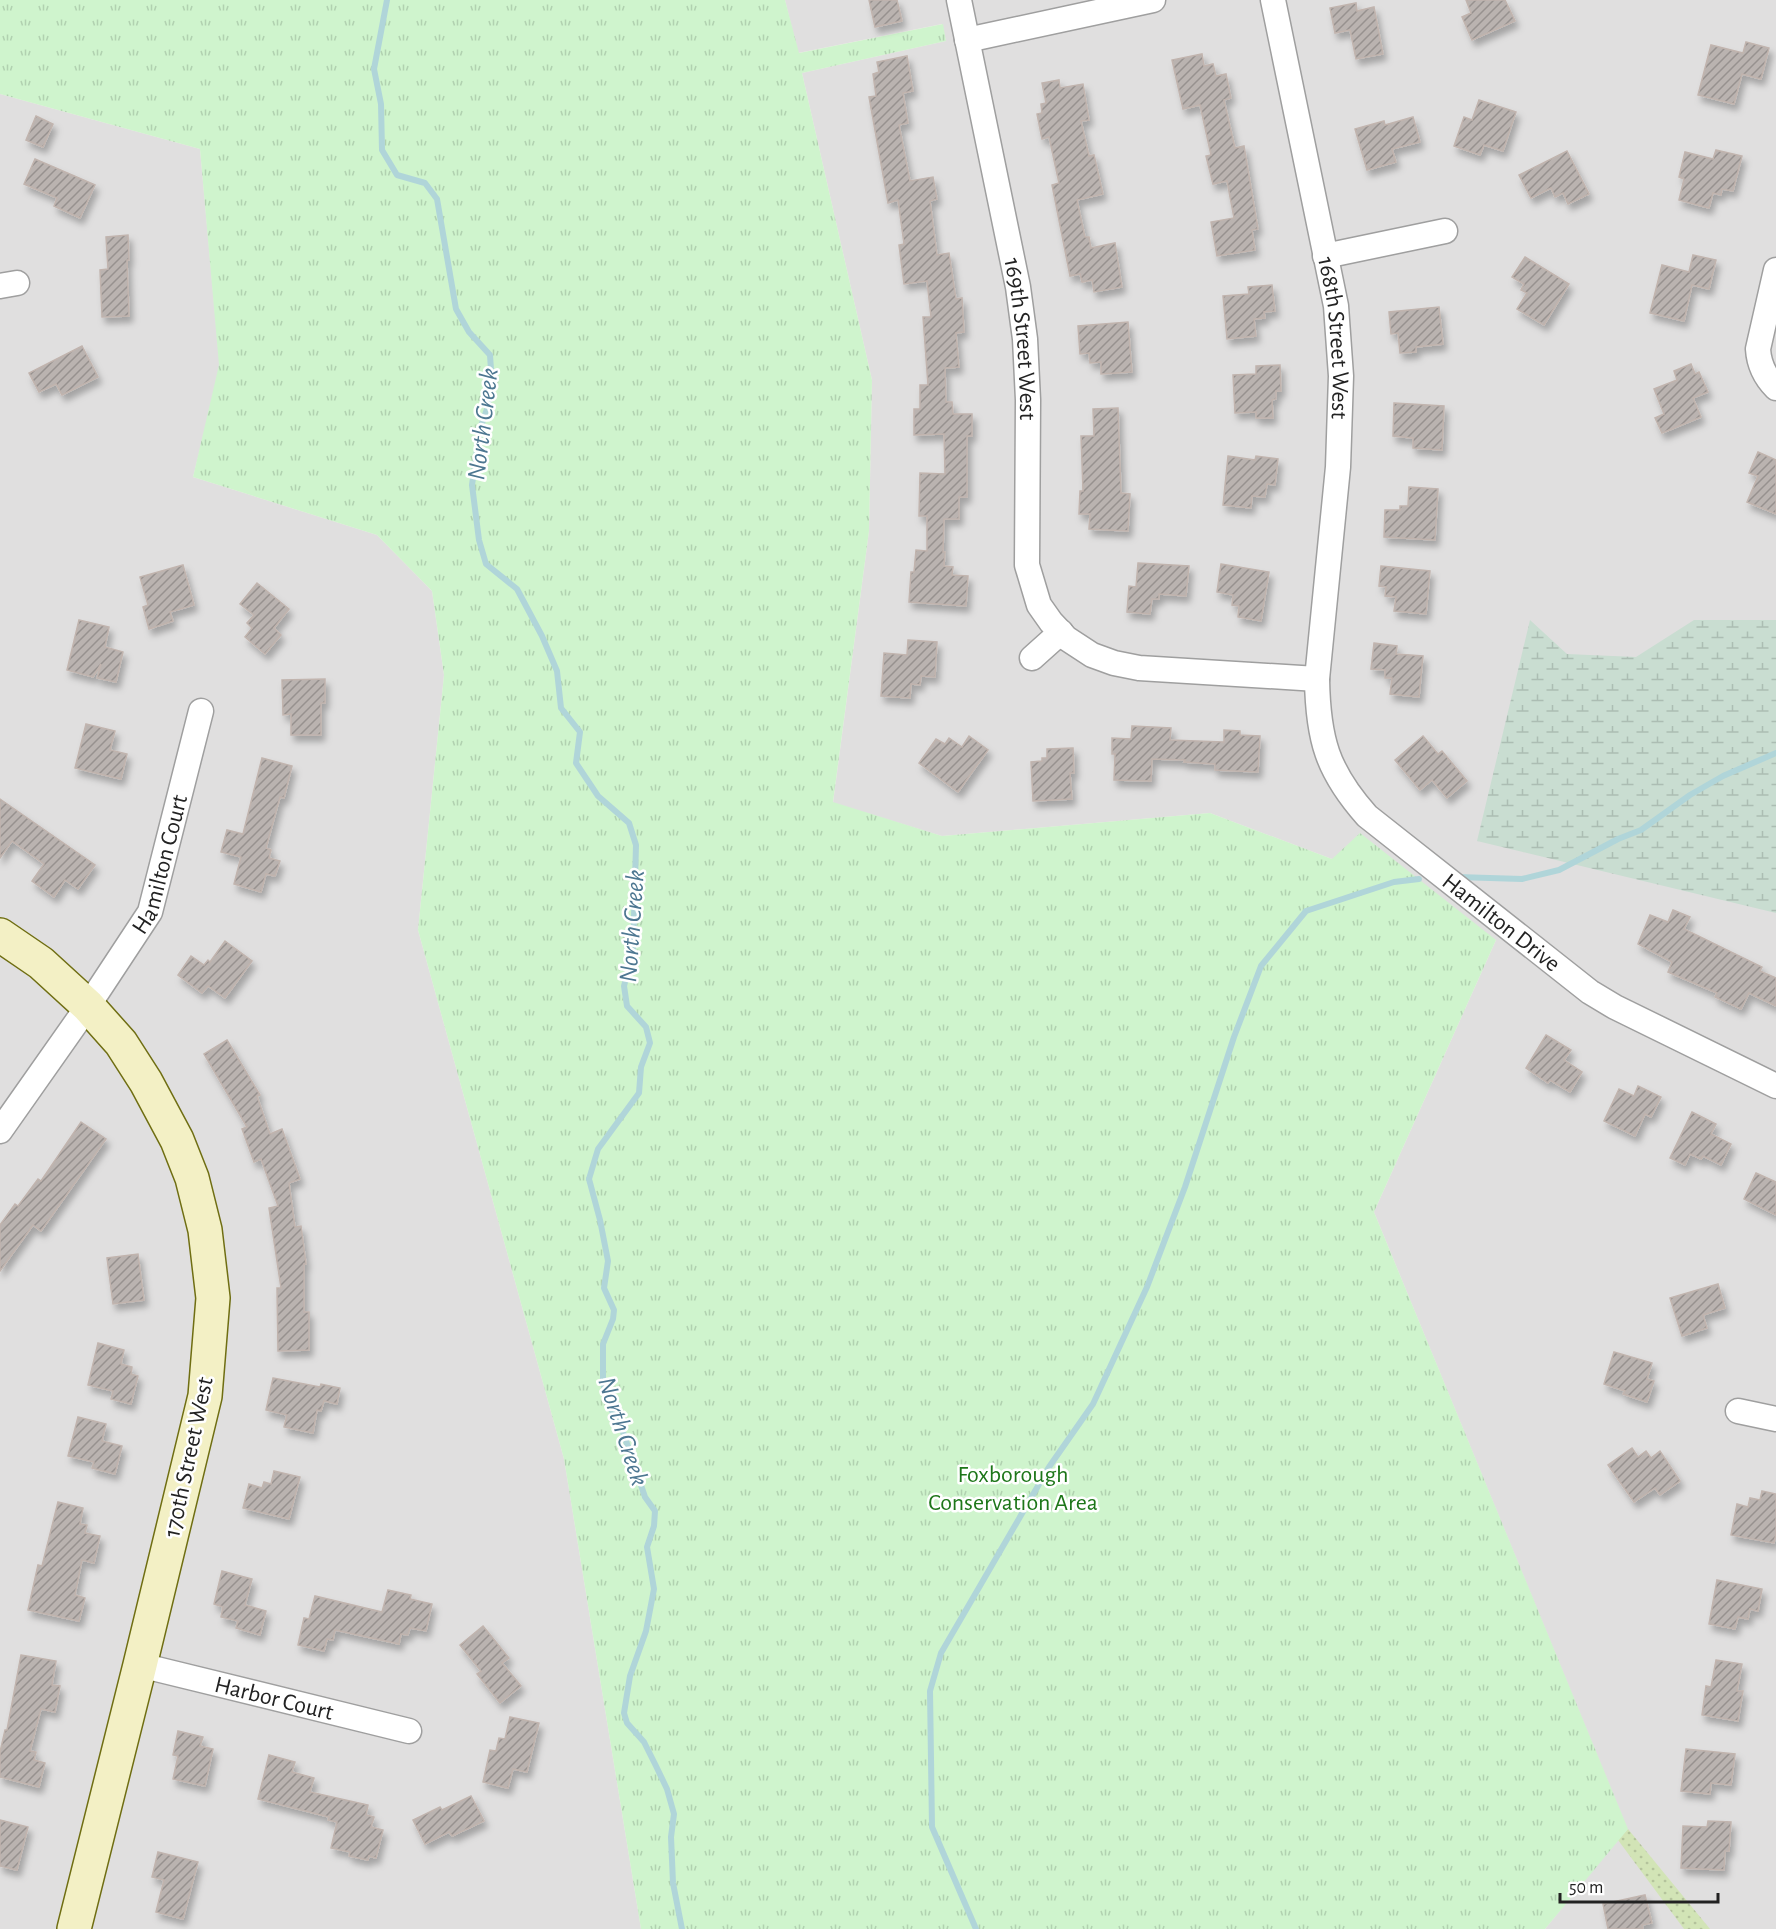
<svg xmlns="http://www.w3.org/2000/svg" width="1776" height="1929" font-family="'Alegreya Sans',sans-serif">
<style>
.residential{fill:#e0dfdf}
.grass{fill:url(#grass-dots)}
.wetland{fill:url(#wetland-marsh)}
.park{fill:url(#park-tufts)}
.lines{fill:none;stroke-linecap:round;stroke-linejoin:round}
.stream{stroke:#b0d5d9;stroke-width:6}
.building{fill:url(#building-hatch);stroke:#c1b4ae;stroke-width:1.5;filter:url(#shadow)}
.street-casing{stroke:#9f9f9f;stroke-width:27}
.secondary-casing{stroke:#6f6e12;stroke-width:36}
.street{stroke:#fff;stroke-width:24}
.secondary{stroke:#f3f0c5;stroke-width:33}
.labels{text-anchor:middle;stroke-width:5;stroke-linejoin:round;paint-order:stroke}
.street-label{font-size:24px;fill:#222;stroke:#fff}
.park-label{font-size:24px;fill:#1d7619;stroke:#fff}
.water-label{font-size:26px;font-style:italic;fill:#4d7791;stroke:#fff}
</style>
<defs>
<pattern id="grass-dots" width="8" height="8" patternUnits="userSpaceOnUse" patternTransform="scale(1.5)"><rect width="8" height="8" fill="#d2e4b6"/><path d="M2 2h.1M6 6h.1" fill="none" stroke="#b4c39c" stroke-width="1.8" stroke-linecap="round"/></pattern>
<pattern id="wetland-marsh" width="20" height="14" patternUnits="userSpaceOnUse" patternTransform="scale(1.5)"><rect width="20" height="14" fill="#c9ddd1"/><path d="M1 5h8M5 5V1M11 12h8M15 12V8" fill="none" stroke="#acbdb3"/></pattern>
<pattern id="park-tufts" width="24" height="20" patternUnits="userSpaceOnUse" patternTransform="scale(1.5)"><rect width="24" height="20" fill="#cff4cd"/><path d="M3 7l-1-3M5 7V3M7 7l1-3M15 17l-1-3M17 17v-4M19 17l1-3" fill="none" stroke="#b1d1b0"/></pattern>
<pattern id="building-hatch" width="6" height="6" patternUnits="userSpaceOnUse" patternTransform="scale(1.5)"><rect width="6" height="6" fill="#bab3b0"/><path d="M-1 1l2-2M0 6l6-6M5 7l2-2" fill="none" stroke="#97918f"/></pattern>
<filter id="shadow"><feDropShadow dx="3.5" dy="6" stdDeviation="3" flood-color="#0004"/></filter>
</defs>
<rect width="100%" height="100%" fill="#f1eeea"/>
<g class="residential">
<polygon points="785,0 1776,0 1776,1929 1545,1929 1627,1828 1374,1212 1496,940 1332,859 1210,813 942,836 833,803 869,531 872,380 802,73 946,41 942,24 798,53"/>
<polygon points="0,94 200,149 220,369 193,477 377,535 432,591 444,675 418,930 564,1459 641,1929 0,1929"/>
</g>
<polygon class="grass" points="1628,1829 1710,1929 1684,1929 1618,1840"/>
<polygon class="wetland" points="1530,620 1567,654 1636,657 1694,620 1776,620 1776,913 1477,841"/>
<polygon class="park" points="0,0 785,0 799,53 943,24 946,41 802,73 872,380 869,531 833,802 942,836 1210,813 1332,859 1360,833 1496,940 1374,1212 1628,1829 1545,1929 641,1929 564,1459 418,930 444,675 432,591 377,535 193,477 219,365 200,149 0,94"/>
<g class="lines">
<g class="stream">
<polyline points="387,0 374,69 381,104 382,150 397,175 425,183 437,199 456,309 469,332 490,355 492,384 487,409 480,429 472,485 479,540 486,564 517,589 542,636 557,671 561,708 580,732 576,763 598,796 629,823 636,845 633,952 624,986 627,1006 646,1027 650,1043 641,1067 639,1093 598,1149 589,1179 600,1220 608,1261 604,1288 614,1310 613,1319 603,1344 603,1382 607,1401 623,1432 645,1497 655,1511 654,1526 647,1547 654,1589 646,1631 630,1676 624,1713 627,1723 644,1742 656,1766 667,1789 674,1814 671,1837 673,1883 682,1929"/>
<polyline points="1457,877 1522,879 1559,870 1618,839 1641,830 1690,795 1723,776 1776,753"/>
<polyline points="976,1929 932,1827 930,1691 941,1653 1049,1467 1093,1404 1147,1287 1185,1187 1234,1037 1261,966 1306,911 1394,882 1419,879"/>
</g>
</g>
<g class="building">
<polygon points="869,0 897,0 902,21 875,27"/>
<polygon points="1466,0 1505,0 1515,21 1472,40 1462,17 1471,13"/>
<polygon points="1356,3 1357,11 1374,7 1383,54 1356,59 1350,30 1335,33 1330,8"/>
<polygon points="1746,42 1769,48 1761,79 1742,74 1734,104 1698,95 1711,45 1743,53"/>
<polygon points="1202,54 1204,66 1213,64 1216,76 1226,74 1231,98 1224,100 1235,148 1244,146 1258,229 1252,230 1255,250 1217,256 1211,222 1234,218 1227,181 1213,184 1206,156 1211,155 1200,105 1183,109 1172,60"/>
<polygon points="907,56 913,91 903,93 908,123 899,125 910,181 933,177 937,199 930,201 937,255 949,253 956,299 962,298 964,332 956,333 959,367 945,368 946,402 952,402 953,414 972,414 972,436 967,436 967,497 959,497 959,519 944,519 943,552 945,552 944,566 953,567 952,575 968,576 966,606 909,602 911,572 914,572 916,550 927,551 927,516 919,516 920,473 945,474 944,434 914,435 914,409 920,409 920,385 928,385 923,317 931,317 927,281 904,284 899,245 904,244 898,200 888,203 869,97 876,96 873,74 879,72 877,62"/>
<polygon points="1059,80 1060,88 1083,84 1089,120 1081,121 1089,156 1094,155 1103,194 1077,200 1085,237 1089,237 1091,248 1115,243 1122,287 1094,292 1092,280 1082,282 1080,274 1070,276 1052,185 1059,183 1049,137 1042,139 1037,114 1042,113 1041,104 1046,103 1042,83"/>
<polygon points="1479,100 1516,112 1503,151 1484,145 1480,155 1454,146 1464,117 1472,120"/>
<polygon points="36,116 53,124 43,147 26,140"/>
<polygon points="1413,117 1420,142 1392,149 1396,162 1367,170 1355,129 1384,121 1385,125"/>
<polygon points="1716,150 1742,156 1733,191 1722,189 1721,195 1713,193 1709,208 1679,200 1684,179 1679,177 1685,152 1713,159"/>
<polygon points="1567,151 1589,194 1568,204 1563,193 1555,197 1551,188 1531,198 1519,175"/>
<polygon points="35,159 95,185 80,218 54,206 57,198 24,184"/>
<polygon points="128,235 129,260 127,260 129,316 102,317 100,270 108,269 106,237"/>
<polygon points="1693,255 1716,260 1709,289 1692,285 1684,321 1650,313 1662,265 1689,272"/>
<polygon points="1525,257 1569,284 1544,325 1517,309 1527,293 1521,290 1524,284 1512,277"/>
<polygon points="1272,285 1275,311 1264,312 1265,318 1254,319 1256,336 1227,339 1223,296 1249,294 1248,287"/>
<polygon points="1439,307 1443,344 1416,347 1416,352 1400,353 1398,333 1391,334 1389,312"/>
<polygon points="1128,322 1132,372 1101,374 1101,362 1090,363 1089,353 1080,354 1078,326"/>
<polygon points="82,346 98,377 62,395 56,384 39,392 29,373"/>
<polygon points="1691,364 1695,374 1699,372 1708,392 1693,398 1701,417 1662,433 1655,418 1664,414 1654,389 1677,380 1674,371"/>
<polygon points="1280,365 1281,391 1276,391 1276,399 1272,400 1273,418 1256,418 1256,412 1235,413 1233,375 1256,374 1256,366"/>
<polygon points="1394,403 1444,406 1442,450 1413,448 1413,438 1393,436"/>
<polygon points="1118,408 1121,493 1130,494 1128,531 1089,529 1090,514 1079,514 1080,491 1083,491 1081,436 1094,436 1093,409"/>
<polygon points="1758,452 1776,460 1776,514 1747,502 1758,476 1749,473"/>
<polygon points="1228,456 1255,460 1256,456 1278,459 1275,485 1267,484 1265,497 1252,496 1251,508 1223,505"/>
<polygon points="1409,487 1438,489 1435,540 1384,537 1385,510 1400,510 1400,506 1408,506"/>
<polygon points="1138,563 1189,566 1186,596 1159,594 1159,599 1152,599 1150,614 1127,612 1129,586 1136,587"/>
<polygon points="1221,564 1269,572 1261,621 1238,617 1239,606 1232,605 1233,595 1217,592"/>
<polygon points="183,565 194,605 170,612 173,621 149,629 143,607 148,605 140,577"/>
<polygon points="1381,566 1430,571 1426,614 1394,611 1396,597 1385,596 1386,587 1379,586"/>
<polygon points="257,583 289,609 274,628 281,635 265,654 245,637 252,628 247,623 254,615 240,604"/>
<polygon points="79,620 109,627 105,647 123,652 116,682 97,678 101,664 93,677 67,670"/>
<polygon points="908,640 937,642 935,677 921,676 920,685 911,684 910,698 881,696 884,653 907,655"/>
<polygon points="1374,643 1397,646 1396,654 1423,656 1419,697 1390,694 1392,678 1385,678 1385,670 1371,669"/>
<polygon points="325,679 325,703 321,703 321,735 291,735 291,714 283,715 282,680"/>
<polygon points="86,724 115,731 110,750 127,754 121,779 75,768"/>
<polygon points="1132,726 1171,728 1170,740 1224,742 1224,730 1240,731 1240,735 1260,736 1258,772 1215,770 1215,764 1184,762 1185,760 1152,759 1151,781 1114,780 1115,754 1112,754 1112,738 1131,739"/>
<polygon points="969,736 988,750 958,792 919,763 936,739 945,744 949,738 962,747"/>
<polygon points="1423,736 1438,754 1442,751 1467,781 1447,798 1432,780 1420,790 1395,760"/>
<polygon points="1073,748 1074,773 1070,773 1072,799 1033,801 1031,762 1042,761 1042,758 1047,758 1047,749"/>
<polygon points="262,758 292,766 284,798 280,797 266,848 271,850 269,858 280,861 275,876 266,874 261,892 234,884 241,857 221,852 227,830 243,834"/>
<polygon points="0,799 95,865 78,889 65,880 54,897 32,881 44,864 12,841 0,858"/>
<polygon points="1673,910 1690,917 1684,929 1762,967 1760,971 1776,978 1776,1006 1749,993 1741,1009 1715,997 1717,993 1668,972 1672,962 1638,944 1650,915 1668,922"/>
<polygon points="225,941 252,961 225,998 208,986 202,993 178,975 191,956 204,965 208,960 210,962"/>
<polygon points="1546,1035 1571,1050 1564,1060 1582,1072 1570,1092 1550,1080 1548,1083 1526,1068"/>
<polygon points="227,1040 260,1095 257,1096 270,1134 282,1129 300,1179 289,1183 295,1227 301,1226 306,1264 304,1264 304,1312 309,1312 309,1350 278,1351 277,1288 281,1288 269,1208 278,1206 261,1159 254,1162 242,1129 247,1127 204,1054"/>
<polygon points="1638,1086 1661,1097 1651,1117 1645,1114 1635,1136 1604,1121 1619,1089 1634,1096"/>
<polygon points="1692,1112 1716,1124 1711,1134 1731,1144 1721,1165 1703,1156 1701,1159 1690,1154 1685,1165 1670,1158"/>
<polygon points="81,1122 106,1139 41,1231 33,1225 0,1271 0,1225 15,1204 18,1206 38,1179 41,1181"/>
<polygon points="1756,1173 1776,1182 1776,1215 1744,1199"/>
<polygon points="138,1254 144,1300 113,1304 107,1258"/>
<polygon points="1718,1284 1725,1308 1703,1315 1707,1328 1682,1336 1670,1298"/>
<polygon points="98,1343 124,1350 121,1364 132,1367 131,1374 138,1376 131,1404 111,1399 113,1391 88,1385"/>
<polygon points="1614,1352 1652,1363 1647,1379 1654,1381 1647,1402 1623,1394 1625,1391 1604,1384"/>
<polygon points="273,1378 320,1387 321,1384 340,1388 337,1404 324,1401 321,1411 317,1410 313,1433 284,1427 287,1415 266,1410"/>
<polygon points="78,1417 106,1424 102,1441 122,1446 115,1474 92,1468 94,1462 68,1456"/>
<polygon points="1632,1448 1638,1457 1646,1451 1651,1458 1660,1451 1680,1481 1660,1495 1655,1488 1634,1502 1608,1465"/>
<polygon points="274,1471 300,1477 289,1519 243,1508 249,1484 262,1488 264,1482 271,1484"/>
<polygon points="1762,1491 1776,1494 1776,1534 1774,1543 1731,1535 1737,1504 1748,1507 1750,1498 1760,1500"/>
<polygon points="58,1502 83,1508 80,1524 87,1525 85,1533 100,1536 94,1563 82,1560 75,1595 85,1598 79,1621 28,1610 38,1565 42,1566"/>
<polygon points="222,1571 252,1579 245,1605 266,1611 260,1635 236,1628 238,1621 221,1617 223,1607 214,1604"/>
<polygon points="1717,1580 1762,1589 1758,1611 1750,1609 1748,1619 1738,1617 1735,1629 1709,1624"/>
<polygon points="388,1590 411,1595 410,1599 432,1604 426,1631 410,1628 408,1635 401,1634 399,1644 335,1630 333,1640 327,1639 324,1651 298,1645 304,1618 309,1619 315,1596 382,1612"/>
<polygon points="483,1626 509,1658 502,1663 521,1686 500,1703 477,1674 481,1671 460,1645"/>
<polygon points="21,1655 56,1661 52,1685 60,1686 55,1712 41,1709 30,1751 36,1752 34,1760 45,1763 39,1787 0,1777 0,1752 5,1730 7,1730"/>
<polygon points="1716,1660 1742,1664 1737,1691 1743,1691 1738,1721 1702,1715 1706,1686 1711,1687"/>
<polygon points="510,1717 539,1723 527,1772 513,1769 508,1788 483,1782 490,1750 496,1751 499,1738 505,1739"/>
<polygon points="178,1731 203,1737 200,1746 213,1749 205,1786 173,1779 178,1756 173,1755"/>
<polygon points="1686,1749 1735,1754 1731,1785 1711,1783 1710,1794 1681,1791"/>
<polygon points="269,1755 295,1762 292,1772 314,1778 310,1792 368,1805 366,1815 374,1817 371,1827 383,1830 376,1858 369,1856 368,1860 349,1856 350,1852 331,1848 337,1822 328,1820 329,1817 258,1799"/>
<polygon points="471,1796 484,1821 452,1836 449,1832 425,1844 413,1820 440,1807 442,1810"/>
<polygon points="0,1820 28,1827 17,1870 0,1866"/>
<polygon points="1708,1821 1731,1822 1729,1851 1725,1851 1724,1870 1681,1868 1683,1826 1707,1827"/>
<polygon points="158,1852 198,1862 183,1919 156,1912 164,1880 152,1877"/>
<polygon points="1645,1895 1652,1923 1642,1925 1643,1929 1608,1929 1603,1904"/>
</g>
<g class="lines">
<defs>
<g id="street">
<path id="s1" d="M 959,0 L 1018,287 L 1025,339 L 1028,400 L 1027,565 L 1039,605 L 1051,622 L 1066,638 L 1092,655 L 1114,663 L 1139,668 L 1317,679"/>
<path id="s2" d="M 1273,0 L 1336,306 L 1341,376 L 1338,467 L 1317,679 C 1318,739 1327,771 1367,816 L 1590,992 L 1615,1007 L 1776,1086"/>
<polyline points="967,40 1153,0"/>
<polyline points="1325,256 1445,231"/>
<path d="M 1776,270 L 1758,349 C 1759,365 1765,377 1776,388"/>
<polyline points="0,286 17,283"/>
<polyline points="1032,658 1061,632"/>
<path id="s3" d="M 0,1131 L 88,1006 L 150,912 L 201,711"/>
<polyline points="1738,1411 1776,1419"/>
<path id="s4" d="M 140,1665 L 409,1731"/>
</g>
<polyline id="secondary" points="0,935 41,963 88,1006 121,1043 146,1082 177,1140 192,1178 205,1230 213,1298 205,1396 140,1665 74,1929"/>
</defs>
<use href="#street" class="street-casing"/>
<use href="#secondary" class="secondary-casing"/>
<use href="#street" class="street"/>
<use href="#secondary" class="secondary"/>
</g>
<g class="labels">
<g class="street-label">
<text dy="8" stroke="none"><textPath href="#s2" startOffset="344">168th Street West</textPath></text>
<text dy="8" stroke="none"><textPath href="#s1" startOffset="345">169th Street West</textPath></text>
<text dy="8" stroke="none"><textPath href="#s3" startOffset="314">Hamilton Court</textPath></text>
<text dy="8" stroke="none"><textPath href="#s2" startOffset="1008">Hamilton Drive</textPath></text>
<text transform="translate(188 1457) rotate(-78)" y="8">170th Street West</text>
<text dy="8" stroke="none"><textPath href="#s4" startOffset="138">Harbor Court</textPath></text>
</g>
<g class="park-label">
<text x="1013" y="1482">Foxborough<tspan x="1013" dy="28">Conservation Area</tspan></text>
</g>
<g class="water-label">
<text transform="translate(482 424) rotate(-83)" y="9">North Creek</text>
<text transform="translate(631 926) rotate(-86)" y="9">North Creek</text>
<text transform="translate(624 1431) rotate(72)" y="9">North Creek</text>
</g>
</g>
<path d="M1560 1893v9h158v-9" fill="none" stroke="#222222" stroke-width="3"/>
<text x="1569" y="1893" font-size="18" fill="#222222" stroke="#ffffff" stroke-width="4.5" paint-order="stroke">50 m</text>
</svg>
